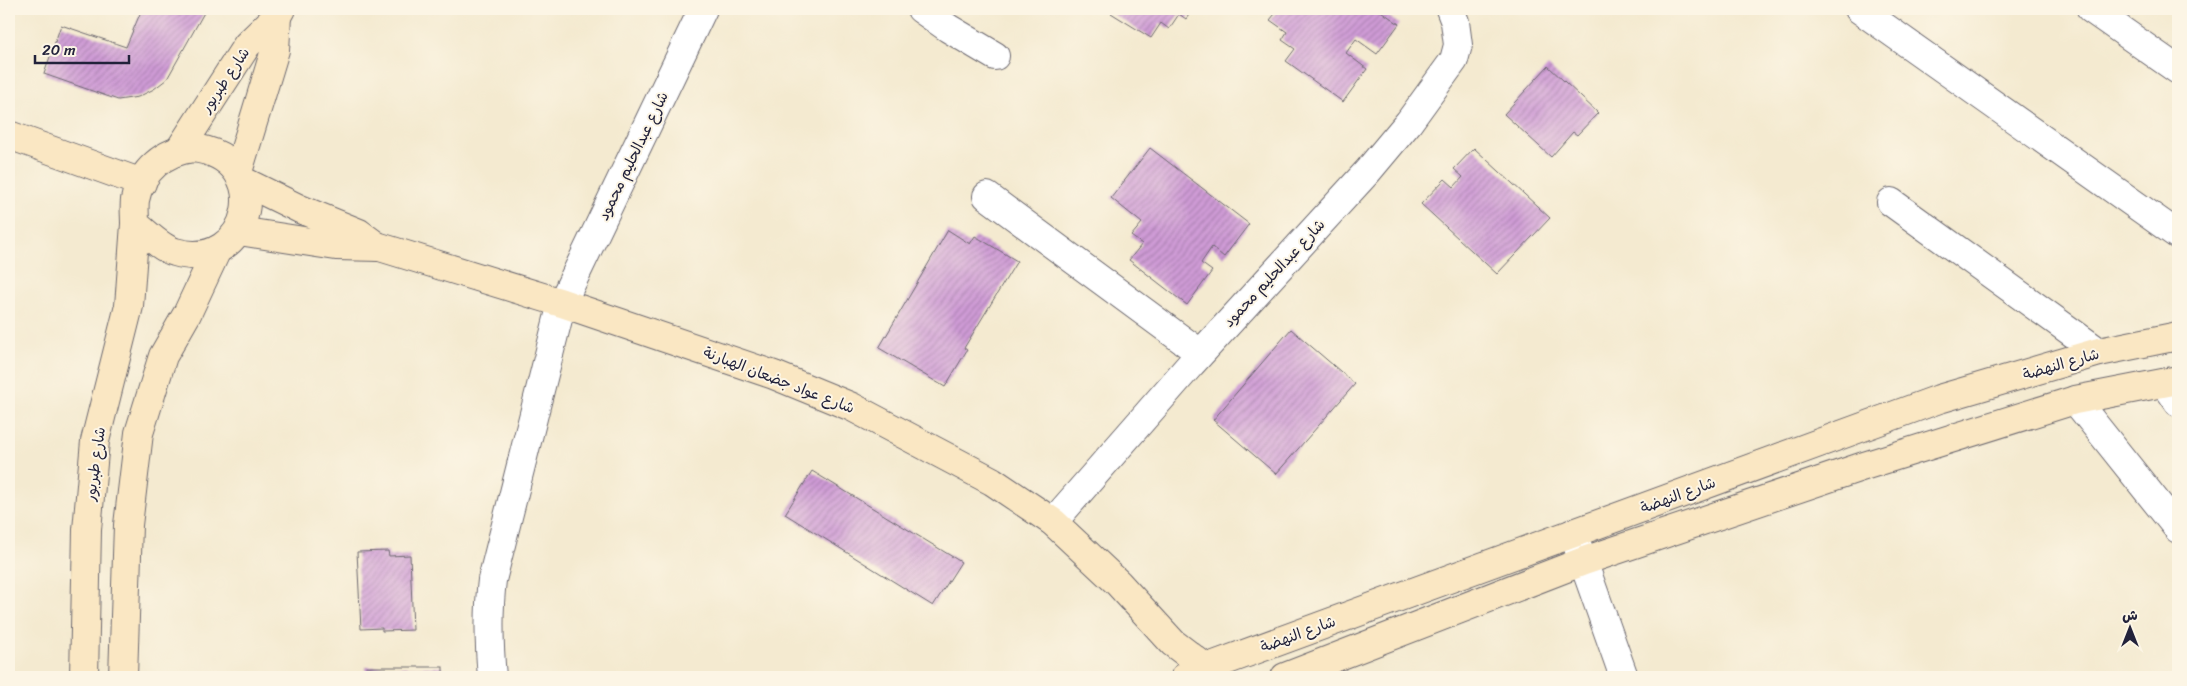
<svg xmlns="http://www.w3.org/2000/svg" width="2187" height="686" font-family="Sriracha,'Playpen Sans Arabic',sans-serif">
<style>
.building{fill:url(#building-hatch)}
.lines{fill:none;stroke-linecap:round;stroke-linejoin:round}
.street-casing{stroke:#6c686f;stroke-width:30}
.secondary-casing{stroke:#6c686f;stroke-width:30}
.street{stroke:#fff;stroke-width:28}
.secondary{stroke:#fae7c3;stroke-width:28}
.labels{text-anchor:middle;stroke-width:4;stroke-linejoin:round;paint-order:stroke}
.street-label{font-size:15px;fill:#22223b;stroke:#fcf5e5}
</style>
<defs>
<pattern id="building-hatch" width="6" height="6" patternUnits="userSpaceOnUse" patternTransform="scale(1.25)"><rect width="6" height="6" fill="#cf9bd6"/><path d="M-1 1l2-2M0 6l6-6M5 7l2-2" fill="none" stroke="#a87eaf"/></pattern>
</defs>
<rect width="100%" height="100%" fill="#fcf5e5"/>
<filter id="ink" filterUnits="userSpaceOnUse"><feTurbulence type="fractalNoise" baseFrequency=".02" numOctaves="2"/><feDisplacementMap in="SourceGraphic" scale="10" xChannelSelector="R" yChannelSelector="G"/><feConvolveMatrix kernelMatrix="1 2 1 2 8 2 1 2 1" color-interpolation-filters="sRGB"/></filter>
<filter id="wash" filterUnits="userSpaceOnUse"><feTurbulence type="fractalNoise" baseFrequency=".0096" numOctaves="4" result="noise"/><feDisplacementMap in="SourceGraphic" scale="20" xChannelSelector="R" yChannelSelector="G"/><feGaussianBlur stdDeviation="1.12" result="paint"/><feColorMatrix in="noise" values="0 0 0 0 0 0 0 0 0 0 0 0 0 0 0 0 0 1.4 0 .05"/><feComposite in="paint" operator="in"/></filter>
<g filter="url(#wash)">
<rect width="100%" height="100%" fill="#f4ead0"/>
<g id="blocks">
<g class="building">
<polygon points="142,9 206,9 167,79 154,89 138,97 118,100 44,74 61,25 126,47"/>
<polygon points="1113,9 1193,9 1186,19 1179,14 1169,29 1161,23 1151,38 1111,13"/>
<polygon points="1279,9 1378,9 1399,24 1377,54 1356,39 1346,53 1367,69 1343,102 1286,61 1295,49 1282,40 1287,32 1270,20"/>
<polygon points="1548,66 1598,113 1577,135 1573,132 1551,157 1504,114"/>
<polygon points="1150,148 1249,224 1224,257 1212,247 1201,263 1212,271 1187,305 1129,260 1142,244 1131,236 1142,223 1111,198"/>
<polygon points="1474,148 1550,218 1497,274 1421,204 1445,179 1454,187 1463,177 1454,169"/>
<polygon points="948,230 970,244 975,236 1017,261 964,348 967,350 945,387 879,348"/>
<polygon points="1291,329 1355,384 1276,474 1213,420"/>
<polygon points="812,471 961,562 933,606 785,514"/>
<polygon points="388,551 389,556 410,555 413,630 382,631 382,628 361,629 357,552"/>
<rect x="366" y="667" width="77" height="10"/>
</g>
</g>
</g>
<g filter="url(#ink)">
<use href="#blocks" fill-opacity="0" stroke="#6c686f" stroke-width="1"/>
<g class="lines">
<defs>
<g id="street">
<polyline points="921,9 948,28 995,56"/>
<polyline points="1859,9 2178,235"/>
<polyline points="2091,9 2178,70"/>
<polyline points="987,196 1200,353"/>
<polyline points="1891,202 2099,352"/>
<polyline points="2165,383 2178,402"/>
<polyline points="2075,400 2178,529"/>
<polyline points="1053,522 1191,364 1368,171 1409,122 1454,60 1458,45 1455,22 1450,9"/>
<polyline points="1573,533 1624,677"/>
<path d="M 492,677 C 489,644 488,613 492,580 L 562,303 L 703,9"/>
</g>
<g id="secondary">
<polyline points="9,135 142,183"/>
<path d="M 193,148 C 279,158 251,275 175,252 C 160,248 147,233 135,224 C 135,216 134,207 135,200 C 141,170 165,151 193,148 Z"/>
<polyline points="180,149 247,45 277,16 281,9"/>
<polyline points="238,172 275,50 277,16"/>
<polyline points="243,181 300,209 359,233 378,247"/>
<polyline points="239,231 336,246 380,247 562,303 774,375 852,407 992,481 1053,522 1118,583 1173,643 1206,668 1211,677"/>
<polyline points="84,677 87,530 95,441 129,306 135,224"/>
<polyline points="123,677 128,525 139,433 163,356 187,314 217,250"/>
<polyline points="1185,677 1206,668 1939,399 2099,352 2178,336"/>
<polyline points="1285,677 1584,561 1864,466 2075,400 2178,380"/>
</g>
</defs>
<use href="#street" class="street-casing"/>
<use href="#secondary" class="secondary-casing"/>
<use href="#street" class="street"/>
<use href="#secondary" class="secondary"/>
</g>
</g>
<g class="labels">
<g class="street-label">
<text transform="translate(225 80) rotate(-56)" y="5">شارع طبربور</text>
<text transform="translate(633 156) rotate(-64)" y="5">شارع عبدالحليم محمود</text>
<text transform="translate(1274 273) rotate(-47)" y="5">شارع عبدالحليم محمود</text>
<text transform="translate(2061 364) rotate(-16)" y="5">شارع النهضة</text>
<text transform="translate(779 380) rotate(21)" y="5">شارع عواد جضعان الهبارنة</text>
<text transform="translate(95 464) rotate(-82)" y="5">شارع طبربور</text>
<text transform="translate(1678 495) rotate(-20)" y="5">شارع النهضة</text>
<text transform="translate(1298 634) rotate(-20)" y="5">شارع النهضة</text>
</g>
</g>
<rect width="2187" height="686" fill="none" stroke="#fcf5e5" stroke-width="30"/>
<g transform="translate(2130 628)" stroke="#fcf5e5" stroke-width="4" paint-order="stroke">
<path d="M0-4L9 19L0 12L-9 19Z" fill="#22223b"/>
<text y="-8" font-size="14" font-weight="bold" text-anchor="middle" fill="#22223b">ش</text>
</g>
<path d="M35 55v8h94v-8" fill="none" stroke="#22223b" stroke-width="2.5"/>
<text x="42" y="55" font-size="15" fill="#22223b" stroke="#fcf5e5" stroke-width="4" paint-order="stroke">20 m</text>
</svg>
